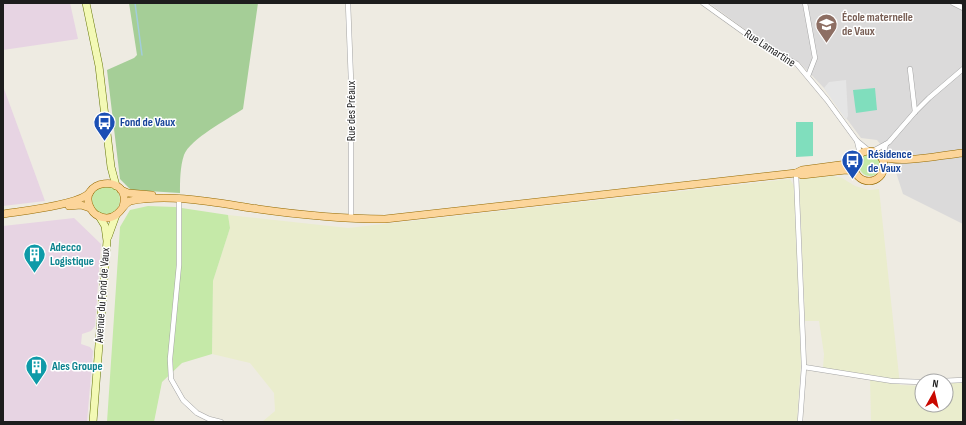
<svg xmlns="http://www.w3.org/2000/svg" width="966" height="425" font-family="'Sofia Sans Condensed',sans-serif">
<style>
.residential{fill:#dbdada}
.industrial{fill:#e7d4e3}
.farmland{fill:#eaedcd}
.grass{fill:#c5e9a8}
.forest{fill:#a5ce97}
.pitch{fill:#80debd}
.parking{fill:#e5e5e5}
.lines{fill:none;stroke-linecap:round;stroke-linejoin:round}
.stream{stroke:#a2cddc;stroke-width:1.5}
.street-casing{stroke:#a4a4a4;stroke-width:5.5}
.secondary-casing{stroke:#627305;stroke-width:8}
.primary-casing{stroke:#956a00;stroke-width:8}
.street{stroke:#fff;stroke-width:4.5}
.secondary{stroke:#f3f9b5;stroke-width:7}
.primary{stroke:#fcd59a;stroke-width:7}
.labels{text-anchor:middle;stroke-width:3;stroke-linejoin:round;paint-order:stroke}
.education-label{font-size:12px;font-weight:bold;fill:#785e54;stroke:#fff;text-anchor:start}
.street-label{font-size:12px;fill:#1d1d1d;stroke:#fff}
.transit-label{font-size:12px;font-weight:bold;fill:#164399;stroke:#fff;text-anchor:start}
.culture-label{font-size:12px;font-weight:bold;fill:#0d838f;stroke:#fff;text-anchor:start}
</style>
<rect width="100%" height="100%" fill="#eeebe2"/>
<polygon class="residential" points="709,3 963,3 963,224 903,194 891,157 877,140 861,138 824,88 799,62 765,44"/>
<g class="industrial">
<polygon points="3,3 70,3 78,39 3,50"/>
<polygon points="3,86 45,201 3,206"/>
<polygon points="74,218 101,244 95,326 91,331 82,334 81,344 90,347 93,351 87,422 3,422 3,226"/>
</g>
<g class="farmland">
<polygon points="833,176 842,178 855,186 869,190 879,189 900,385 922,386 922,405 946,405 946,384 963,382 963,422 871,422 870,376 823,368 824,354 819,321 805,321 799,181 802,178"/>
<polygon points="790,179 795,188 801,362 797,422 691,422 676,419 668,422 262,422 275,411 274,393 250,363 212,354 213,281 230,228 228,215 348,228"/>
</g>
<g class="grass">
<circle cx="870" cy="165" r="11"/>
<circle cx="106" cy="200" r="14"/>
<polygon points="148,206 175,207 228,215 230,228 213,281 212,354 182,363 162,382 154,422 107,422 120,227 130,210"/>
</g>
<path class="forest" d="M 129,3 L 258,3 L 243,109 C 228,119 190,139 184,155 C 180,167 180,181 180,193 L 131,190 L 120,179 L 107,70 L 134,58 L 137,55 Z"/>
<g class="pitch">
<polygon points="875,88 877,110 856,113 853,90"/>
<polygon points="796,122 813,122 813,156 796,157"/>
</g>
<polygon class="parking" points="846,80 848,116 846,120 824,88 829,82"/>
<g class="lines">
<polyline class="stream" points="135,3 142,55"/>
<defs>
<g id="street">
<polyline points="348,3 351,81 351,219"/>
<polyline points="703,3 763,46 797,64 827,100 857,141"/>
<polyline points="805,3 815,58 808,76"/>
<polyline points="953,3 963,8"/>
<polyline points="910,69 915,112"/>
<polyline points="886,144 889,142 915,112 929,98 963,69"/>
<polyline points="873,151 886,144 882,157"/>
<polyline points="860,154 857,141 868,150"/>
<polyline points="796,173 804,367 800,422"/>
<polyline points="179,198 179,265 170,359 171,379 183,400 197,413 209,419 221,422"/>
<polyline points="804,367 892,381 922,382"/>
<polyline points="941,381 963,380"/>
</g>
<g id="secondary">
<polyline points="86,3 99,66 111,167 116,186"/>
<polyline points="108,237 116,215"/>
<polyline points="93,422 107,241 105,226 99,216"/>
</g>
<g id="primary">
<circle cx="869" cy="166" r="15"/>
<path d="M 882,157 C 903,164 940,155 963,153"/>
<polyline points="796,173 802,170 847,164 855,161"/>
<polyline points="121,190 128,193 152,195"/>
<polyline points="69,206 81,205 90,208"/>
<path d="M 123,207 C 133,171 74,180 91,209 C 96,218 109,221 117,214 C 123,209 124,204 130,201 C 171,193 217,203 258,209 C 300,215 342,219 385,219 L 796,173 L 802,175 L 846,170 L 855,171"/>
<path d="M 3,214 C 21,211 81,205 90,192"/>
</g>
</defs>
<use href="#street" class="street-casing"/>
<use href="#secondary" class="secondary-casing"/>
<use href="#primary" class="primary-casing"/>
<use href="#street" class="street"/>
<use href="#secondary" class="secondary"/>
<use href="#primary" class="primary"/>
</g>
<defs>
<symbol id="school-pin" viewBox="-11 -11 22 30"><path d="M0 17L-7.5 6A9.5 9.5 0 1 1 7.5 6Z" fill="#8d6e63" stroke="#fff"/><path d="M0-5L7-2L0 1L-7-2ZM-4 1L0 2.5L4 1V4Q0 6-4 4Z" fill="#fff"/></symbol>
<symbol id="bus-pin" viewBox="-11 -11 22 30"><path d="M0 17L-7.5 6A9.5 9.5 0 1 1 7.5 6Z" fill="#1a4fb4" stroke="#fff"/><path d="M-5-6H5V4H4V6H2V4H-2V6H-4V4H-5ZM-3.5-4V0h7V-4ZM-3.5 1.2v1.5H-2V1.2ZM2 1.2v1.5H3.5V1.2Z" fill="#fff"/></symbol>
<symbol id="building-pin" viewBox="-11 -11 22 30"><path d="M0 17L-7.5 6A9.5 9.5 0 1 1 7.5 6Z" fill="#0f9aa8" stroke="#fff"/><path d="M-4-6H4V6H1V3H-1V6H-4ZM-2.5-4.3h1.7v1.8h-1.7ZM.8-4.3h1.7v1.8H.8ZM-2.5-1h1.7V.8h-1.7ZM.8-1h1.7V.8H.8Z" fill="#fff"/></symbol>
</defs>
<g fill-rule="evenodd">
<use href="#school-pin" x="814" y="12" width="25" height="34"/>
<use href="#bus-pin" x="92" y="110" width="25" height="34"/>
<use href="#bus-pin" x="840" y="148" width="25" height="34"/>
<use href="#building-pin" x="22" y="242" width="25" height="34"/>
<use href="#building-pin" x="24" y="354" width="25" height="34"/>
</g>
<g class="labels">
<g class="education-label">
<text x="842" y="21">École maternelle<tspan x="842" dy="14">de Vaux</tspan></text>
</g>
<g class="street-label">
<text transform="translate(770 48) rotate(33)" y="4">Rue Lamartine</text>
<text transform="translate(351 111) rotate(-90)" y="4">Rue des Préaux</text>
<text transform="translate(102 295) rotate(-86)" y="4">Avenue du Fond de Vaux</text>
</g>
<g class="transit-label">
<text x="120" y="126">Fond de Vaux</text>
<text x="868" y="158">Résidence<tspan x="868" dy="14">de Vaux</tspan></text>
</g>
<g class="culture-label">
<text x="50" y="251">Adecco<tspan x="50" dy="14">Logistique</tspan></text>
<text x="52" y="370">Ales Groupe</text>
</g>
</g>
<rect width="966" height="425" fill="none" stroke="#1d1d1d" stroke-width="8"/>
<g transform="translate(934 393) rotate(8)"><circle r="19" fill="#ffffff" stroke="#a5a5a5"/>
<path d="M0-3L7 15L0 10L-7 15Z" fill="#c90800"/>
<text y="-6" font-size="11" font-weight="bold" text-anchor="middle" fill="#1d1d1d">N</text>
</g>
</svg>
